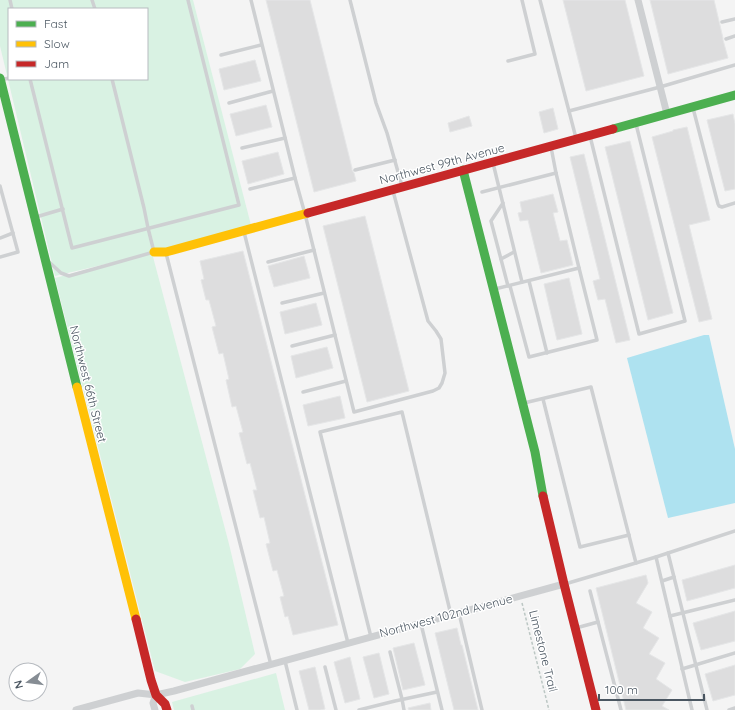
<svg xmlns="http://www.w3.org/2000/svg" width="735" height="710" font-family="Quicksand,sans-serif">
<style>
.green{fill:#d9f2e3;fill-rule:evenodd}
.water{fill:#aee2f0}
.building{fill:#ddddde;stroke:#e5e6e7}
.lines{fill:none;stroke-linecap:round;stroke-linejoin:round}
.path{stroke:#bcc7c4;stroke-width:1.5;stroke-dasharray:3 2;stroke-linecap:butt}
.lane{stroke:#ced0d2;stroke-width:3.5}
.street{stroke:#ced0d2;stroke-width:7}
.fast{stroke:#4caf50;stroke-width:9}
.slow{stroke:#ffc107;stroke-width:9}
.jam{stroke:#c62828;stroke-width:9}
.labels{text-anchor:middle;stroke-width:3;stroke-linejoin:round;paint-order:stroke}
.street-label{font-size:12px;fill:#4a5661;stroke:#fff}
</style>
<rect width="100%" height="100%" fill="#f4f4f4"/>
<g class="green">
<path d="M 0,0 L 193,0 L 252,229 L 152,253 L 229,544 L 255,654 L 240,669 L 185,682 L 155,671 L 55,278 L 123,260 L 55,276 L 0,46 ZM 9,9 L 147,9 L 147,79 L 9,79 Z"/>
<polygon points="276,673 285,710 174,710 172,702"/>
</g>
<polygon class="water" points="704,335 709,335 735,449 735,503 668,518 627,358"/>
<g class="building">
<polygon points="266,0 310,0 352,168 352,170 354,173 356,181 314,192"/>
<polygon points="563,0 625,0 644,76 586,91"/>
<polygon points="650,0 714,0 723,38 723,40 728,58 668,74"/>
<polygon points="255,60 261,81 224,90 219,69"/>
<polygon points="266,105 272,127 236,136 230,114"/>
<polygon points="553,108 558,129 544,133 539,112"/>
<polygon points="733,114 735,124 735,189 725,191 707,120"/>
<polygon points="469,116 472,126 450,132 448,123"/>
<polygon points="687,127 710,220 689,225 712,319 699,322 652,137 673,131 673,130"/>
<polygon points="630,141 673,313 648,320 605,147"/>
<polygon points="278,152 284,174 248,184 242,161"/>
<polygon points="584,154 630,340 616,343 605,299 598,300 593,281 600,279 570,157"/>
<polygon points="553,194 558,212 553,213 560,241 567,240 573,265 541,273 528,220 520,221 518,213 522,212 520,202"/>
<polygon points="365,216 409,391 367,402 323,226"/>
<polygon points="243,251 338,625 293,635 288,616 285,617 280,597 284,596 277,570 273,571 266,544 270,543 264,517 260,518 253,490 257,490 250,463 247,464 239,433 243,432 236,406 232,407 226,380 229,379 223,353 219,354 212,327 216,326 209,300 206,300 201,280 204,279 200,261"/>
<polygon points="304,256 310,278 274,287 268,266"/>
<polygon points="569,278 582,334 557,340 544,284"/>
<polygon points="316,303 322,325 285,334 280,312"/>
<polygon points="327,347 333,368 296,378 291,356"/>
<polygon points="340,396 345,418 308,426 303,405"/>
<polygon points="735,565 735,588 687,601 682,580"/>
<polygon points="646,575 648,583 636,603 652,612 643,628 659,638 649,654 665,663 656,679 672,690 662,706 669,710 626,710 596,588"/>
<polygon points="735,611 735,641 701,650 693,623"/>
<polygon points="457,628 461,645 462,645 478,710 454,710 435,633"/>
<polygon points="414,643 425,685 403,690 393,648"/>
<polygon points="379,653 389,694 374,698 363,657"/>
<polygon points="350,657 360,699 345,703 334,662"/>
<polygon points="735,665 735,695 713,701 705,674"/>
<polygon points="315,667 325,709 320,710 309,710 299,671"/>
<polygon points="430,703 431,710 409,710 408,708"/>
</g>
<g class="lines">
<polyline class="path" points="522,603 549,710"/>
<g class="lane">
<polyline points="10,0 12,9"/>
<polyline points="92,0 95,9"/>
<polyline points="251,0 295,178 305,214 354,412 433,391 439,388 442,383 445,373 441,339 436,331 428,321 393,191"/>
<polyline points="350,0 376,103 387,133 402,186"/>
<polyline points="540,0 576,138"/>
<polyline points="722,22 735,19"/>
<polyline points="726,39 735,36"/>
<polyline points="221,55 261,45"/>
<polyline points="508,61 535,54 522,0"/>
<polyline points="30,79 72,248 239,205 188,0"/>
<polyline points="1,80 9,78"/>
<polyline points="229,103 273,91"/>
<polyline points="693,108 718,204 719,206 722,207 735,203"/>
<polyline points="569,111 660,87 735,65"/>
<polyline points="590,136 639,334 685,321 636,124"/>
<polyline points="242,148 285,138"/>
<polyline points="493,163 522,282"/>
<polyline points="355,170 395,160"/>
<polyline points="0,186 18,252 0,257"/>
<polyline points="250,189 295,178"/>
<polyline points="482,192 556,173"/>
<polyline points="503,203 491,221 508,286"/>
<polyline points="36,217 63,209"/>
<polyline points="244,232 348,643"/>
<polyline points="0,238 13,233"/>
<polyline points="166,253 271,665"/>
<polyline points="501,259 514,252"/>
<polyline points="48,261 61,273 69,276 154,252 148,228 144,208 112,79"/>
<polyline points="268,262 314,250"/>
<polyline points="529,281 547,353"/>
<polyline points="510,286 529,357 597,340 579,268"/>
<polyline points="495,289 579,268 556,173 551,147"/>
<polyline points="282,303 324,293"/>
<polyline points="292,346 335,335"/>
<polyline points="303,392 346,381"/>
<polyline points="543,399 580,547 629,535"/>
<polyline points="524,403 591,387 636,563"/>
<polyline points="668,553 707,710"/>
<polyline points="656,557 692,710"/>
<polyline points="662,581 674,577"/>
<polyline points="565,584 656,557 735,531"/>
<polyline points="590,591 621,710"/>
<polyline points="459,613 482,710"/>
<polyline points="670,616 735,600"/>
<polyline points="421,624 442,710"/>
<polyline points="576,628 598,622"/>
<polyline points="371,637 320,432 402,412 451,615"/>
<polyline points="390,652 402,699 404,710"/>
<polyline points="285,661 297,710"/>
<polyline points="325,667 336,710"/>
<polyline points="682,669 735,653"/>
<polyline points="192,706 193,710"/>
<polyline points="359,710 395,701 437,692"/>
<polyline points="729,710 735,708"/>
</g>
<g class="street">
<polyline points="638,0 667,114"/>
<polyline points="76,710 138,693 156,695 174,691 564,584"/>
<polyline points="155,710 153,703 156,695"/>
</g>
<g class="fast">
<polyline points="0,78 77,387"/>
<polyline points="613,129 735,95"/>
<polyline points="463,170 535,452 543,496"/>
</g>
<g class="slow">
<polyline points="154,252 166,252 308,213"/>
<polyline points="77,387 136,619"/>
</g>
<g class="jam">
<polyline points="308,213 613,129"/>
<polyline points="543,496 564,584 596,710"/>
<polyline points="136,619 151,680 156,695 165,704 167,710"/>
</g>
</g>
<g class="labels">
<g class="street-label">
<text transform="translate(442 164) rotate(-15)" y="4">Northwest 99th Avenue</text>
<text transform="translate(88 384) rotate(76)" y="4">Northwest 66th Street</text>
<text transform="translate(446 616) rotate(-15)" y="4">Northwest 102nd Avenue</text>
<text transform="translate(543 651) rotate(76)" y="4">Limestone Trail</text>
</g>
</g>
<rect x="8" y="8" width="140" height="72" fill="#ffffff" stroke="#b7bbc0"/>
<rect x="16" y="21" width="20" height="6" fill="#4caf50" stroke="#b7bbc0"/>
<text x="44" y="28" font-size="12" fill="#4a5661">Fast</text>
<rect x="16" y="41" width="20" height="6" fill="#ffc107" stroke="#b7bbc0"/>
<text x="44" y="48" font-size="12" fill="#4a5661">Slow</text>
<rect x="16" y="61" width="20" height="6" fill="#c62828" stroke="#b7bbc0"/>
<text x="44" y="68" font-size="12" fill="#4a5661">Jam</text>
<g transform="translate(28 682) rotate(256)"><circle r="19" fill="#ffffff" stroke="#b7bbc0"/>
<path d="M0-3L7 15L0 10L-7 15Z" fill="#868d94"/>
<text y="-6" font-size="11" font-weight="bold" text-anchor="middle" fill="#4a5661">N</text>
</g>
<path d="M599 694v6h105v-6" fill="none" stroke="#4a5661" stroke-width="2"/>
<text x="605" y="694" font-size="12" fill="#4a5661" stroke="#ffffff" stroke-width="3" paint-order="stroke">100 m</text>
</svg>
